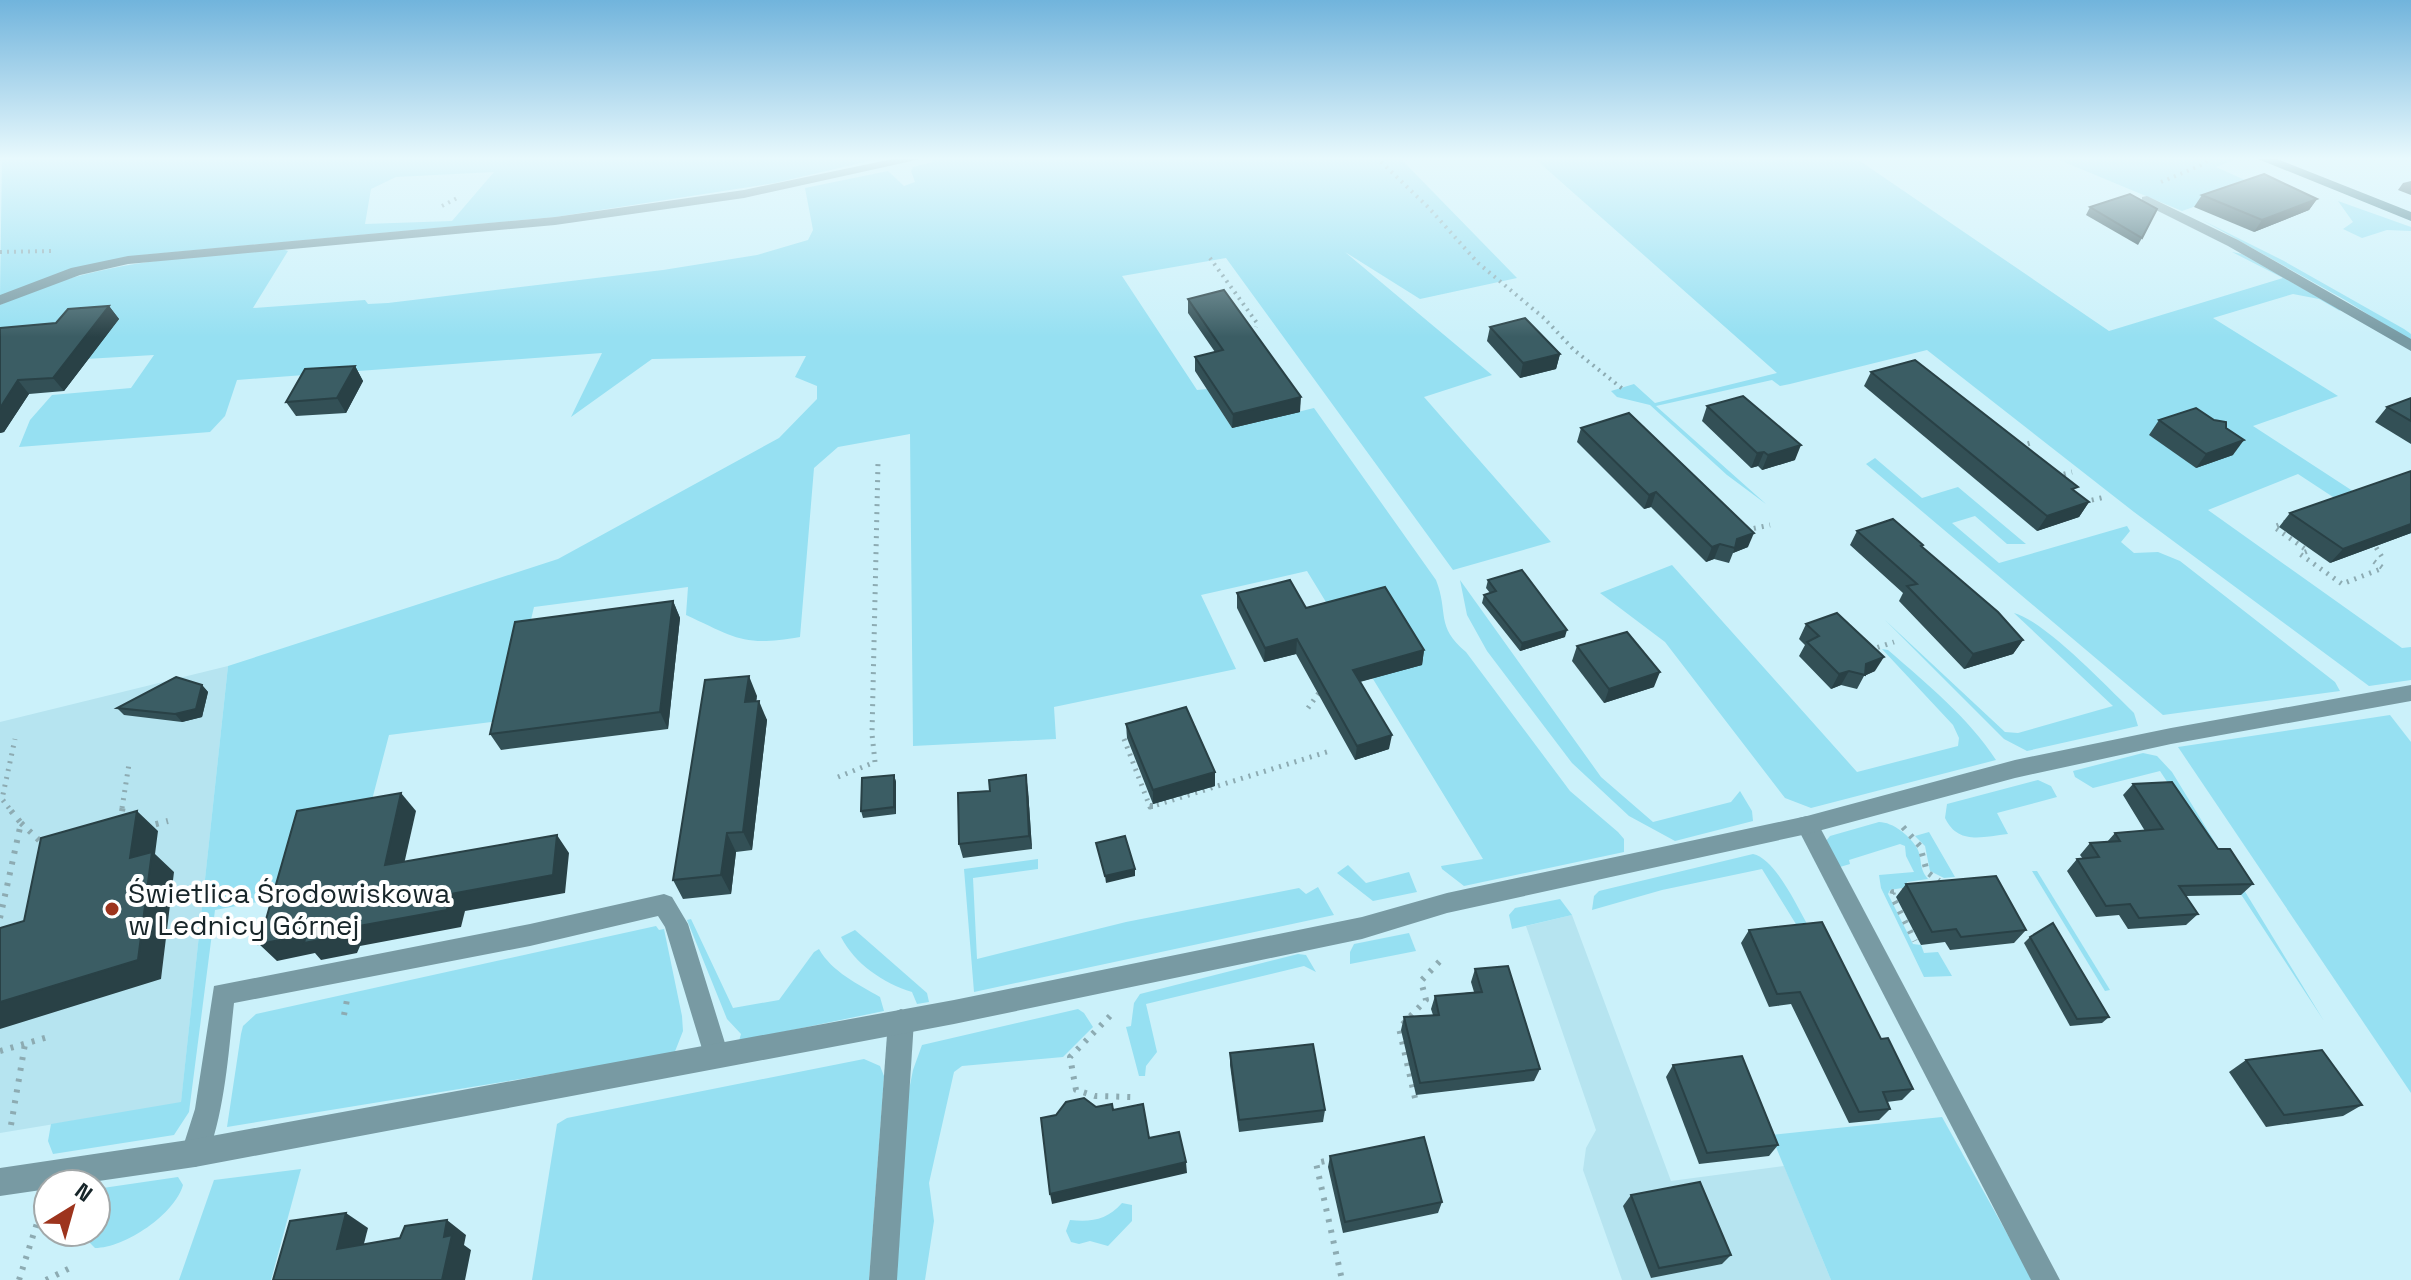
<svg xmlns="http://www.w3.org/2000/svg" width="2411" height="1280" font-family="'Space Grotesk',sans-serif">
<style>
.built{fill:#b6e4f0}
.green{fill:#96e0f2;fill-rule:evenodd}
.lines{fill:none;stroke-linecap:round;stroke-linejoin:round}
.path-far2{stroke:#8dabb2;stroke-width:4;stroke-dasharray:2 5;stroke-linecap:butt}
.path-far1{stroke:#8dabb2;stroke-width:5;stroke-dasharray:2 6;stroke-linecap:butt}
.path{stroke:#8dabb2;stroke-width:6;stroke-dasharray:3 8;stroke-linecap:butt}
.lane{fill:#789aa3;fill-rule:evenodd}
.street{fill:#789aa3;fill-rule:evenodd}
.secondary{fill:#3f7480;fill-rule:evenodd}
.wall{fill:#335056}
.shaded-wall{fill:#294146}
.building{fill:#3b5d64;stroke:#294146;stroke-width:2}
.poi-dot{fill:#9d341d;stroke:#fff;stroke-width:3}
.labels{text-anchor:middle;stroke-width:8;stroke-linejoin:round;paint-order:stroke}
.poi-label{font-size:28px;fill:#172529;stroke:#fff;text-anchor:start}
</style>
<rect width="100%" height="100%" fill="#cbf1fa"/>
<g class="built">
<polygon points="228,666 181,1103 0,1133 0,722"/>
<polygon points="1572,915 1671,1181 1784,1166 1831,1280 1622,1280 1583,1170 1586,1148 1596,1130 1526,926"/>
</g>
<g class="green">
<path d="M 2,157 L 886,157 L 775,183 L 555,217 L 143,255 C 92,263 48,278 0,297 ZM 494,172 L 452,221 L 365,224 L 371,189 L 396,177 Z"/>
<path d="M 931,157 L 1399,157 L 1517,278 L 1420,299 L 1345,252 L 1492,375 L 1424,397 L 1551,542 L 1453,570 L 1226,258 L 1122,276 L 1197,390 L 1207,389 L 1232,428 L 1314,408 L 1436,580 C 1449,613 1435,626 1466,652 L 1570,791 L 1618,832 L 1624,839 L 1624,852 L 1464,886 L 1442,869 L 1441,866 L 1483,859 L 1307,571 L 1201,595 L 1236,669 L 1054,707 L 1056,739 L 913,746 L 910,434 L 838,447 L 814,468 L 800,637 C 743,647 736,638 686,615 L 688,587 L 534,607 L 507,720 L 389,735 L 367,819 L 295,895 L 215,910 L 189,1112 L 174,1135 L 53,1154 L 48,1141 L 51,1124 L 181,1102 L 228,666 L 558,559 L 779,438 L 817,399 L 817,386 L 795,377 L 806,356 L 652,359 L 571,417 L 602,353 L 237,380 L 225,416 L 210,432 L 19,447 L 30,420 L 52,395 L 131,388 L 154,355 L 17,363 L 0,341 L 0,305 C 95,260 180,258 282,249 L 288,251 L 253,308 L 365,300 L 368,304 L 388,303 L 663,270 L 757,255 L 808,240 L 813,230 L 805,188 L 888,171 L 904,186 L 915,182 L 911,171 L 913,167 L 933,162 Z"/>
<polygon points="1533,157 1854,157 2109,331 2283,278 2232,252 2242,254 2339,309 2340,311 2319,299 2293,294 2213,318 2338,396 2253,426 2411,529 2411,534 2391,521 2397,539 2298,474 2208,510 2402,648 2411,647 2411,680 2369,686 2134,512 1927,350 1790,384 1780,386 1772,380 1656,406 1766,504 1727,475 1650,405 1617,397 1611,391 1634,384 1655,403 1777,373"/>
<polygon points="2052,157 2233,157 2234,160 2216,167 2256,185 2182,211"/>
<polygon points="2338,201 2411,227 2411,231 2387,230 2362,238 2343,229 2353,222"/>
<polygon points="2202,220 2284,261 2404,329 2411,334 2411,341 2345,300"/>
<polygon points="1875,458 1922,498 1958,487 2026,544 2007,544 1975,516 1952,523 1999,563 2127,526 2130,531 2121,542 2134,553 2158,552 2180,561 2335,682 2340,691 2163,715 1866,464"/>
<path d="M 1672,565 L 1857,772 L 1958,746 L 1959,738 L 1953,725 L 1882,649 L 1888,650 C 1927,684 1968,717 1996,760 L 1811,808 L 1785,798 L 1665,642 L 1600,593 Z"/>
<polygon points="1460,580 1601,777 1653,822 1731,802 1740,791 1752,811 1753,821 1675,841 1629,816 1572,763 1487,651 1467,615"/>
<path d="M 2014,613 C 2045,621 2109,689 2134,713 L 2138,726 L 2027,751 L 2004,739 L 1885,620 L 2005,732 L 2018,733 L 2113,706 Z"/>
<polygon points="2390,715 2411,742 2411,1093 2178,747"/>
<polygon points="2143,753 2157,756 2172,772 2324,1021 2160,771 2093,788 2075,777 2073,771"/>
<path d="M 2038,780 L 2051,786 L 2057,797 L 1997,813 L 2008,834 C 1982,837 1958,845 1945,818 L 1947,804 Z"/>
<path d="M 1879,822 C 1893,822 1910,836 1917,848 C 1923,860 1918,867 1928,879 L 1907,882 L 1908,887 L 1890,890 L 1888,894 L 1913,944 L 1921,945 L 1924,953 L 1938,952 L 1952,976 L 1924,977 L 1881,888 L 1879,875 L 1914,872 L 1906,856 L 1905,846 L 1900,844 L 1849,860 L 1850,864 L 1840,867 L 1826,841 L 1830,836 Z"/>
<polygon points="1929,832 1955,877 1944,878 1930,871 1925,846 1915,836"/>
<path d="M 1753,854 C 1776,859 1797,907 1809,927 L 1799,929 L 1762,869 L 1662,890 L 1592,910 L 1594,896 L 1599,891 Z"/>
<polygon points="1038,859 1038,869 973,878 977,959 1126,922 1299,888 1306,894 1318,887 1334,915 974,992 964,869"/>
<polygon points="1348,865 1366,883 1409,872 1417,892 1373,901 1337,873"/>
<polygon points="2032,871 2037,871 2110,990 2105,991"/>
<polygon points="1560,899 1572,915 1512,929 1509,915 1515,908"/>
<path d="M 691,919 L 733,1008 L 779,1000 L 814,952 L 819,949 C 832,972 858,984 880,997 L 884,1011 L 739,1041 L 741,1034 L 727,1019 L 687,920 Z"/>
<polygon points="656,926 659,930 664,929 682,1016 683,1031 674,1054 227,1127 241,1034 243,1026 256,1014"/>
<path d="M 855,930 L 927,993 L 929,1002 L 917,1004 L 912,992 C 883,983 855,964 841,937 Z"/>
<polygon points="1409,933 1416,951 1350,964 1350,952 1354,944"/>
<polygon points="1298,954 1306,955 1316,972 1304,966 1146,1004 1157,1052 1146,1066 1145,1076 1139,1076 1126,1027 1131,1026 1134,1003 1140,994"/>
<polygon points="1078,1009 1084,1013 1093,1027 1063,1057 962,1066 954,1072 929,1183 934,1221 925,1280 893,1280 907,1100 913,1070 922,1045"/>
<polygon points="864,1059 880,1066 884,1076 869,1280 532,1280 557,1124 567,1118"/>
<polygon points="1942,1117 2033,1280 1831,1280 1771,1135"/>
<polygon points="301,1169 271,1280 179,1280 214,1180"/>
<path d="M 178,1177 L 183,1185 C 175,1214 125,1248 95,1248 L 90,1243 L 87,1232 L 96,1232 L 96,1189 Z"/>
<path d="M 1122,1203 L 1132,1205 L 1132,1221 L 1108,1246 L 1090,1241 L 1079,1244 L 1071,1242 L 1066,1231 L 1070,1220 C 1092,1222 1107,1220 1122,1203 Z"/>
</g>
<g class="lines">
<g class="path-far2">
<polyline points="1376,157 1429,208 1478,263 1544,318 1574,350 1624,390"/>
<polyline points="2161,182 2204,164 2211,157"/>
<polyline points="442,206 459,197"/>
<polyline points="0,252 55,251"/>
<polyline points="1210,258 1257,323 1256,327"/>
</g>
<g class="path-far1">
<polyline points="2020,446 2034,442"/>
<polyline points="2056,476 2072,472"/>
<polyline points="2084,502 2105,497"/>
<polyline points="2286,522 2274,527 2308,551 2300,554 2342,584 2383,568 2372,560"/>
<polyline points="1746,530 1770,525"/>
<polyline points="2372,541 2382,557"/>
<polyline points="1870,650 1894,642"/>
<polyline points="1308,708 1321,690"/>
<polyline points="1124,739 1150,807 1330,751"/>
<polyline points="838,777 875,762 872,734 878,462"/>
<polyline points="9,808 2,799 15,739"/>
<polyline points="122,808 129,764"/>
</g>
<g class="path">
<polyline points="1150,806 1154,806"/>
<polyline points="120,822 123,806"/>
<polyline points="21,823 43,844"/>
<polyline points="145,827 168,821"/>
<polyline points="1903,827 1920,846 1927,872 1939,881"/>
<polyline points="1905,891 1893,892 1892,896 1915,941"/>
<polyline points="0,918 21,823 7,806"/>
<polyline points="344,1015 347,1000"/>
<polyline points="1110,1016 1070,1057 1076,1090 1095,1096 1131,1097"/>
<polyline points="0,1051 48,1037"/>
<polyline points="1415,1098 1399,1028 1426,1000 1421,981 1440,961"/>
<polyline points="11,1125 25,1044"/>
<polyline points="1335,1159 1316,1163 1342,1280"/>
<polyline points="19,1280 38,1220 48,1215"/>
<polyline points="46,1280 74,1266"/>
</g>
<g class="lane">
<polygon points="902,157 930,157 744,198 555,225 128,264 80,275 0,305 0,295 71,268 128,256 555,217 744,190"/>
<polygon points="2147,196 2238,240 2411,339 2411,351 2228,246 2142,203 2142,197"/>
<polygon points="1807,816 1815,818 2060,1280 2031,1280 1796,825 1799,818"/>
<path d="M 664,894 L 672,897 L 688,924 L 729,1056 L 725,1065 L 716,1068 L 707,1065 L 665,927 L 658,916 L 530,946 L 234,1003 C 228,1057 225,1112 205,1163 L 195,1167 L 185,1163 L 181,1153 L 195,1109 L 214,986 L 530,924 Z"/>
<polygon points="901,1009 910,1013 914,1021 897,1280 869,1280 888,1021 892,1013"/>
</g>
<polygon class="street" points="2411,685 2411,701 2171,744 2015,778 1807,834 1447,913 1362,939 954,1024 195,1167 78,1184 48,1184 48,1189 0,1196 0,1168 195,1139 954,1000 1362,917 1447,893 1807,816 2015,760 2171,728"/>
<polygon class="secondary" points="2253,157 2272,157 2411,212 2411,221"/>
</g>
<g class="wall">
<polygon points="2411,181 2411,195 2398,190 2403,183"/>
<polygon points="2202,195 2317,199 2309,210 2254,232 2194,207"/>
<polygon points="2090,207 2142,238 2138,245 2086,215"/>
<polygon points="1188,299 1300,412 1232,428 1195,371 1195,357 1215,352 1188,313"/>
<polygon points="109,306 119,319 64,391 29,394 4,432 0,433 0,328 56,323"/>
<polygon points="1490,327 1560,354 1556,369 1520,378 1487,341"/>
<polygon points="355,366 363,381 346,413 296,416 286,402"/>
<polygon points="1871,372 2075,491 2089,502 2079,517 2037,531 1864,386"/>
<polygon points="2411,398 2411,444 2375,422 2387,407"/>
<polygon points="1707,406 1795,460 1762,470 1758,466 1751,468 1702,421"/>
<polygon points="2159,420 2226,428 2233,455 2196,468 2149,435"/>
<polygon points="1581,428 1748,547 1733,553 1729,563 1714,559 1706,562 1651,507 1644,509 1577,442"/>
<polygon points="2290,513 2411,533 2330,563 2279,527"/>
<polygon points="1857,531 1923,545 1922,547 2023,640 2013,654 1964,669 1899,601 1903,593 1850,545"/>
<polygon points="1488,580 1565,637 1520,651 1482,603 1484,595 1490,593 1486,588"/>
<polygon points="1237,593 1306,608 1424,650 1422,665 1360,682 1389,749 1355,760 1296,654 1264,662 1237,608"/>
<polygon points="673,601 680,618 668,729 501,750 490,734"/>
<polygon points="1806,624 1875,671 1864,676 1857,689 1841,685 1831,689 1799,656 1805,645 1799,639"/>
<polygon points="1577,646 1654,687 1604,703 1572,661"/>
<polygon points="202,685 208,692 202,717 182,722 124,715 117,708"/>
<polygon points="757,696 756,701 767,720 752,850 736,852 731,894 683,899 673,880"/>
<polygon points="1126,724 1215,772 1215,786 1153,804 1127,738"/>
<polygon points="894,775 896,782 896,814 863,818 861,811"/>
<polygon points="2133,784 2218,849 2253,884 2241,895 2186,896 2198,914 2186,925 2128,929 2119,915 2096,917 2067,871 2077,859 2083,859 2080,855 2090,843 2107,842 2115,833 2145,831 2123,795"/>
<polygon points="1028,790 1032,849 963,858 959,844"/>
<polygon points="1906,884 2026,930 2014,943 1950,950 1945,942 1921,945 1896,897"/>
<polygon points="1749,930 1881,1039 1913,1089 1902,1100 1887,1102 1890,1109 1879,1120 1849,1123 1791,1004 1769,1007 1741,943"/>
<polygon points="2030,937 2109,1017 2102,1023 2070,1026 2024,943"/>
<polygon points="1475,969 1540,1069 1534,1081 1416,1095 1401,1030 1404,1017 1433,1015 1431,1009 1435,996 1474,992 1471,982"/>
<polygon points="1230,1053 1325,1110 1323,1122 1239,1132 1230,1065"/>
<polygon points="2246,1060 2362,1105 2343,1116 2266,1127 2229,1072"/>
<polygon points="1673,1065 1778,1145 1769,1156 1699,1164 1666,1077"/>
<polygon points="1330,1156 1442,1202 1438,1213 1343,1233 1328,1167"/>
<polygon points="1631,1195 1731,1255 1722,1264 1651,1278 1623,1206"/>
</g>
<g class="shaded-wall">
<polygon points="2317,199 2309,210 2254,232 2262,220"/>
<polygon points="109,306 119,319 64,391 53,378"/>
<polygon points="1560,354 1556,369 1520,378 1523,363"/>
<polygon points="355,366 363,381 346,413 337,398"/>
<polygon points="18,380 29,394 4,432 0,433 0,408"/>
<polygon points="1301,397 1300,412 1232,428 1233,414"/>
<polygon points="2244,440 2233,455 2196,468 2206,454"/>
<polygon points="1801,445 1795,460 1762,470 1768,455"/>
<polygon points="1764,452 1758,466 1751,468 1757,453"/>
<polygon points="1656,492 1651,507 1644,509 1649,495"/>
<polygon points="2089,502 2079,517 2037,531 2047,516"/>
<polygon points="2411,524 2411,533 2330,563 2343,549"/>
<polygon points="1754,533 1748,547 1733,553 1737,539"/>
<polygon points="1720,544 1714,559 1706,562 1712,547"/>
<polygon points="673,601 680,618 668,729 660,712"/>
<polygon points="1567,630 1565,637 1520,651 1522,643"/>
<polygon points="1297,639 1296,654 1264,662 1265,648"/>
<polygon points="2023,640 2013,654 1964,669 1973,654"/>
<polygon points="1424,650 1422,665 1351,684 1353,670"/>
<polygon points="1884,657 1875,671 1864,676 1866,664"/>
<polygon points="1849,671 1841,685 1831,689 1839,674"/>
<polygon points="1660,672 1654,687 1604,703 1609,689"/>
<polygon points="749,676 757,696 753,722 745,702"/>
<polygon points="202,685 208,692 202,717 182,722 175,714"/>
<polygon points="759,701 767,720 752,850 743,832"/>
<polygon points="1392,735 1389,749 1355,760 1357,746"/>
<polygon points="1215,772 1215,786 1153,804 1153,790"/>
<polygon points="894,775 896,782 896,814 894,807"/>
<polygon points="1026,775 1028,790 1032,849 1029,836"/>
<polygon points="401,793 416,811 400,882 385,865"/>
<polygon points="137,811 158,831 155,854 174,872 161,979 0,1029 0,1002 130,858"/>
<polygon points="727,833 736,852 731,894 721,875"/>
<polygon points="557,835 569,853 565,893 465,911 461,927 360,946 357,953 321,960 315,953 277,961 259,944 343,929 450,894"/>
<polygon points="1135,869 1135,876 1106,883 1105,876"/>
<polygon points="1186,1162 1187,1173 1052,1204 1050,1194"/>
<polygon points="346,1213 368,1228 359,1263 337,1249"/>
<polygon points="447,1220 466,1235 464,1245 471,1250 465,1280 442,1280 444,1237"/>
</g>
<g class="building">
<polygon points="2264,174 2317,199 2262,220 2202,195"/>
<polygon points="2130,194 2157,209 2142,238 2090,207"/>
<polygon points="1224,290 1301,397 1233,414 1195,357 1223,350 1188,299"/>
<polygon points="109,306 53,378 18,380 0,408 0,328 56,323 68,309"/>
<polygon points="1525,318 1560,354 1523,363 1490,327"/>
<polygon points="1915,360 2078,487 2072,489 2089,502 2047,516 1871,372"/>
<polygon points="355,366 337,398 286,402 305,369"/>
<polygon points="1743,396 1801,445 1768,455 1764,452 1757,453 1707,406"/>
<polygon points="2411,398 2411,421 2387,407"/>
<polygon points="2196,408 2214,420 2226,422 2226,428 2244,440 2206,454 2159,420"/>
<polygon points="1629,413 1754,533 1737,539 1735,548 1720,544 1712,547 1656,492 1649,495 1581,428"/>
<polygon points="2411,471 2411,524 2343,549 2290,513"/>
<polygon points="1893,519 1923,545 1921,546 1998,612 2023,640 1973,654 1907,586 1917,584 1857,531"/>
<polygon points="1522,570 1567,630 1522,643 1484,595 1496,591 1488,580"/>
<polygon points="1290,580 1306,608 1385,587 1424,650 1353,670 1392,735 1357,746 1297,639 1265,648 1237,593"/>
<polygon points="673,601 660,712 490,734 515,622"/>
<polygon points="1837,613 1884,657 1866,664 1865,675 1849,671 1839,674 1807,642 1819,636 1806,624"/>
<polygon points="1627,632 1660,672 1609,689 1577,646"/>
<polygon points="749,676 745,702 759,701 743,832 727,833 721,875 673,880 705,680"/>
<polygon points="176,677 202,685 196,709 175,714 117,708"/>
<polygon points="1186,707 1215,772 1153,790 1126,724"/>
<polygon points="894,775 894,807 861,811 862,778"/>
<polygon points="1026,775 1029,836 959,844 958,793 990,791 989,780"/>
<polygon points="2172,782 2218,849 2230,849 2253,884 2179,886 2198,914 2139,918 2130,904 2106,906 2077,859 2099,857 2090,843 2120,841 2115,833 2163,829 2133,784"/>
<polygon points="401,793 385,865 557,835 553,875 450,894 447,910 343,929 340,936 304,943 306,935 259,944 297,811"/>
<polygon points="137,811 130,858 152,852 138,960 0,1002 0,928 24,921 41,838"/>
<polygon points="1125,836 1135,869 1105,876 1096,843"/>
<polygon points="1996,876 2026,930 1961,937 1956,929 1932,932 1906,884"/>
<polygon points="1822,922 1881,1039 1888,1038 1913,1089 1883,1092 1890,1109 1859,1112 1800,992 1777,994 1749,930"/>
<polygon points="2053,923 2109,1017 2077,1019 2030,937"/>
<polygon points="1508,966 1540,1069 1420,1083 1404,1017 1439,1015 1435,996 1482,992 1475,969"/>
<polygon points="1313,1044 1325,1110 1239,1120 1230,1053"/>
<polygon points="2322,1050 2362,1105 2284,1115 2246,1060"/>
<polygon points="1742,1056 1778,1145 1707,1153 1673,1065"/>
<polygon points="1084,1098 1096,1107 1112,1104 1113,1110 1143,1104 1149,1138 1179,1132 1186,1162 1050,1194 1041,1118 1056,1115 1066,1102"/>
<polygon points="1424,1137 1442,1202 1345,1222 1330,1156"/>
<polygon points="1700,1182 1731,1255 1659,1268 1631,1195"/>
<polygon points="346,1213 337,1249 400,1238 405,1226 447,1220 444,1237 452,1235 442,1280 273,1280 290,1221"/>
</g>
<linearGradient id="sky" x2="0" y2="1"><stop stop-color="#71b4dc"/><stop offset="0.47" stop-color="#e8f9fd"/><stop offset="1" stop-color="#e8f9fd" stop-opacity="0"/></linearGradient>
<rect width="2411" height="337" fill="url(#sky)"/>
<circle class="poi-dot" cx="112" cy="909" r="8"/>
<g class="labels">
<g class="poi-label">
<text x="128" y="903">Świetlica Środowiskowa<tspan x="128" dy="32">w Lednicy Górnej</tspan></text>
</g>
</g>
<g transform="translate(72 1208) rotate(37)"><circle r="38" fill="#ffffff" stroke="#a2a8a9" stroke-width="2"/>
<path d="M0-6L14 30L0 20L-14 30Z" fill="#9d341d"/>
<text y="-12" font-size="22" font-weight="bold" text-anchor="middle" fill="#172529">N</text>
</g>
</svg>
